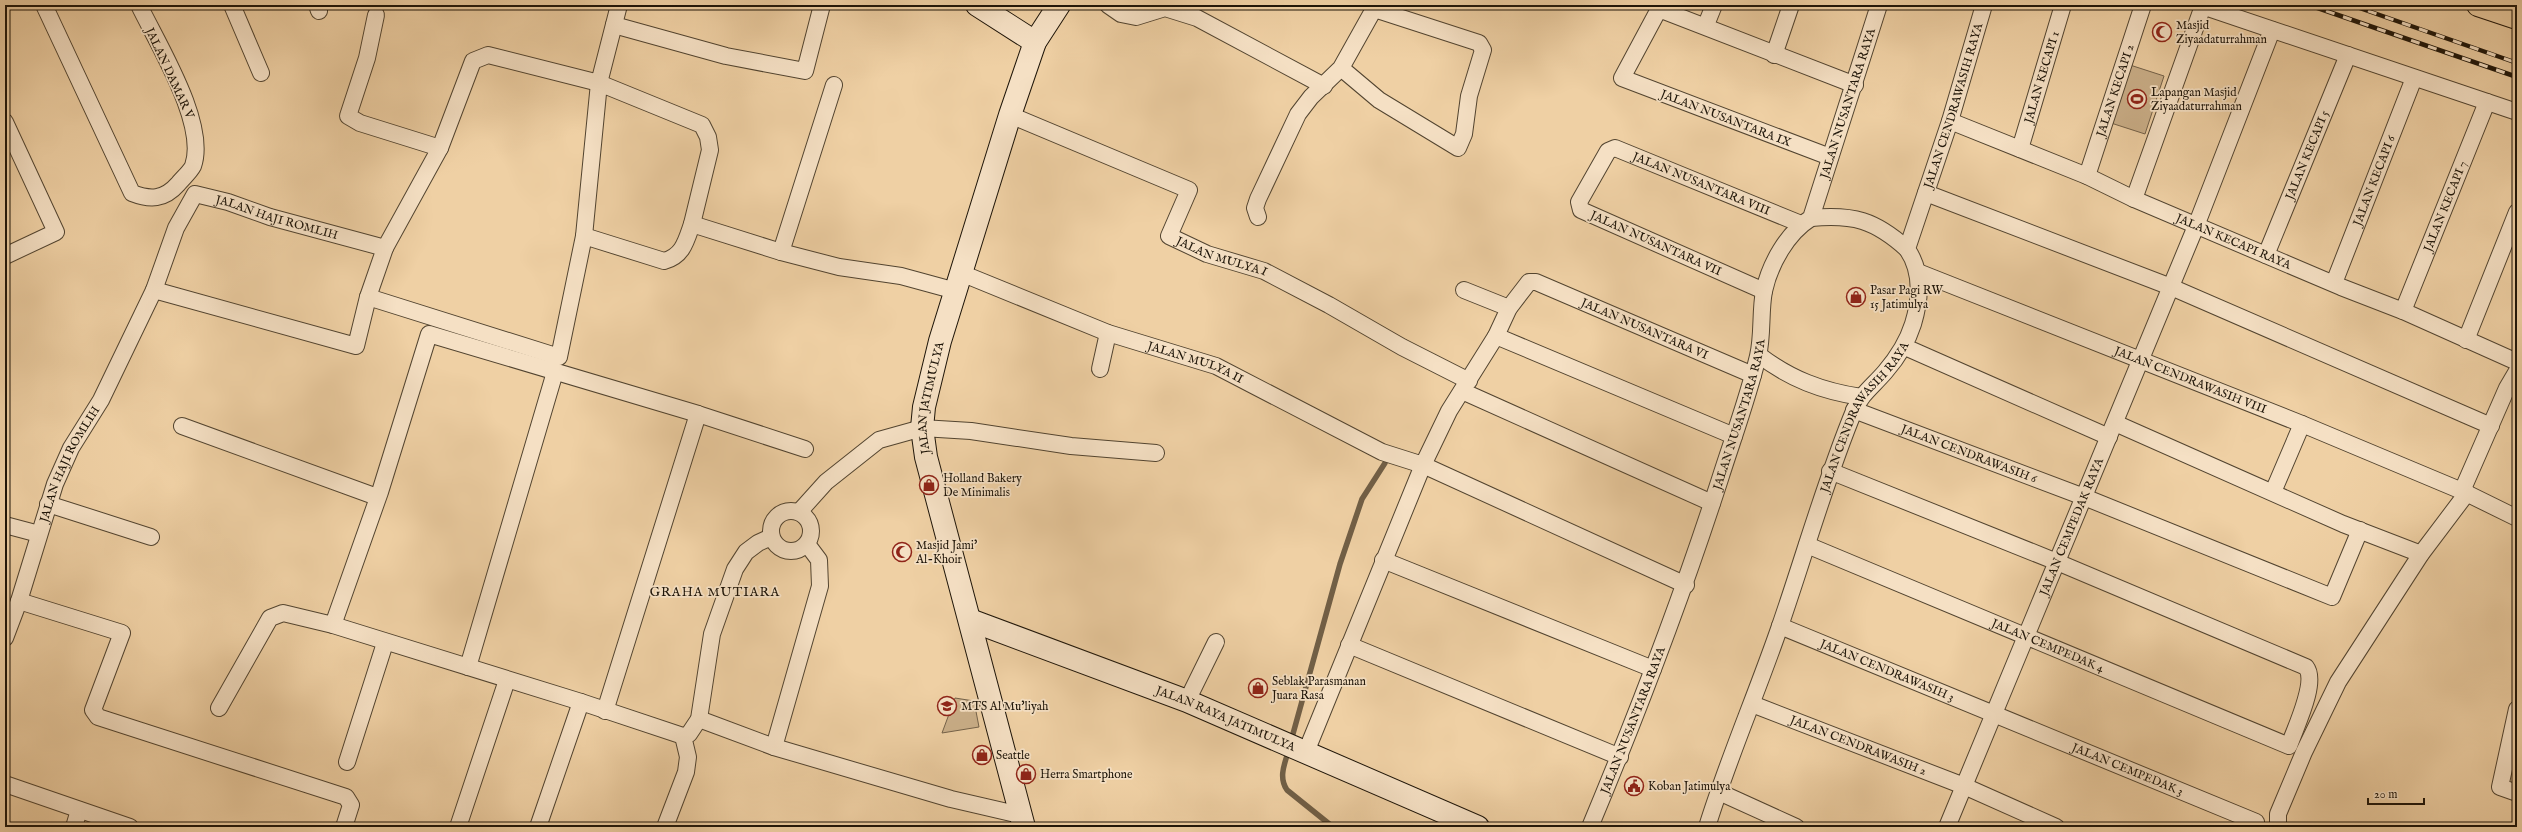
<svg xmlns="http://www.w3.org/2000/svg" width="2522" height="832" font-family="'IM FELL English',serif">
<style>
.green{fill:#cbb08a;stroke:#74624a}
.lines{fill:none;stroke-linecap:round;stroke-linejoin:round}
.stream{stroke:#715f46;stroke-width:5.5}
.street-casing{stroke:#524430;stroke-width:18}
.secondary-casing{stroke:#1e1509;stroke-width:24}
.highway-casing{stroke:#1e1509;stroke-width:24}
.street{stroke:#f5e0c4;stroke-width:16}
.secondary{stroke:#f5e0c4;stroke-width:22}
.highway{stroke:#efd0a4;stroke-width:22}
.rail-casing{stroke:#1e1509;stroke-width:4.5}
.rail{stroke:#f5e0c4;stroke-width:3;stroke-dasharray:9;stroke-linecap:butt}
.labels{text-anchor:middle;stroke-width:3.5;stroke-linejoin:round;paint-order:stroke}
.poi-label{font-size:12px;fill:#1e1509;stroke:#f5e0c4;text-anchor:start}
.street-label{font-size:12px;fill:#1e1509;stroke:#f5e0c4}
.neighbourhood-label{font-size:13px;letter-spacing:1px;fill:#1e1509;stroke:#f5e0c4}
</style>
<rect width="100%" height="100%" fill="#efd0a4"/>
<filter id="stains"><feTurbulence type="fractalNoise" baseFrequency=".005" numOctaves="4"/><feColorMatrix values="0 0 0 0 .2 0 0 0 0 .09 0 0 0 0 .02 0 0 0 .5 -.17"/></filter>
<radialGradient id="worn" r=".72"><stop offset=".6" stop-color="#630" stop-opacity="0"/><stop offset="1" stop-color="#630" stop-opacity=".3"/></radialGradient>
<g class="green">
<polygon points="2130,65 2164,76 2145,134 2111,123"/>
<polygon points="955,698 974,701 979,727 942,733"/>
</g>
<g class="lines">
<g class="stream">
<polyline points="1291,741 1340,564 1362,499 1385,463"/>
<path d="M 1289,749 C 1285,763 1278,777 1287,790 L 1333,827"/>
</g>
<defs>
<g id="street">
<path d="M 44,5 L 132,193 C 150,200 164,200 178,184 C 182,179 190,172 193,166 C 208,124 157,43 139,5"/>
<polyline points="232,5 261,73"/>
<polyline points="317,5 319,11"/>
<polyline points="1108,5 1121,14 1136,17 1165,8 1197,18 1324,86"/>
<polyline points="2199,5 2517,112"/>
<polyline points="376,15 367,58 348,116 360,123 440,148"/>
<polyline points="614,25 726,56 805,71 822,5"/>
<polyline points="1706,25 1714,5"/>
<polyline points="1774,55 1791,5"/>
<path id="s1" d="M 1010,115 L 1189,190 L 1169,236 L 1207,254 L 1264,271 L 1329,305 L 1402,347 L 1469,381"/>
<path id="s2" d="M 1950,121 L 2087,176 L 2134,199 L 2341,287 L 2403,311 L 2517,362"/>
<polyline points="5,122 56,232 5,256"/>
<path id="s3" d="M 2020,149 L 2063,5"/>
<polyline points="1830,157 1622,78 1659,9 1855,85"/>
<path id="s4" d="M 2087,176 L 2143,5"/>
<polyline points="1926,193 2171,287 2491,426"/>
<polyline points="2134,199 2203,6"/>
<polyline points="1258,217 1255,208 1258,199 1298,114 1311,97 1341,68 1374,9 1479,43 1483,50 1469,96 1464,134 1458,148 1379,100 1341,68"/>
<path d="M 1811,218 C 1853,214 1875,220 1907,249"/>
<path d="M 584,236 L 664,261 C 683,256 686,241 692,224 L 781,252 L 839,267 L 901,276 L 956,291"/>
<polyline points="385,248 368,297 559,357 584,236 599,83 702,125 708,137 710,150 692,224"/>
<polyline points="781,252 834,85"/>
<path id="s5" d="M 2266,255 L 2348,55"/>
<path id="s6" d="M 1918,272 L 2302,424 L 2462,491 L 2517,518"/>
<path id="s7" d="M 961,273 L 1108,333 L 1216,366 L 1382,452 L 1423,465 L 1449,411 L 1496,336 L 1509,308 L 1529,282 L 1536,282 L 1753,375"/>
<path id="s8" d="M 2334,283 L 2414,78"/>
<polyline points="154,290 356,346 368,297"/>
<polyline points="1464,290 1509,308"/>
<path id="s9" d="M 1764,291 L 1581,210 L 1579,202 L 1608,151 L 1615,148 L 1801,224"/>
<path id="s10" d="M 2403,311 L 2487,102"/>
<polyline points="1496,336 1734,436"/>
<polyline points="2466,340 2517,212"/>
<polyline points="1905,347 2109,437"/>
<path d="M 1759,355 C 1790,379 1822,391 1861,397"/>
<polyline points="1100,369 1108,333"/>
<polyline points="1462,391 1712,503"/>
<path id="s11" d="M 1854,410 L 2084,497 L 2332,597 L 2360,530"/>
<polyline points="2115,423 2343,524 2421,554"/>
<polyline points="182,426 377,497"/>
<polyline points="2462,491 2507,388 2517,371"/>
<polyline points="2273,492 2302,424"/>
<polyline points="48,504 151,537"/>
<circle cx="791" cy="531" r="20"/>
<polyline points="799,512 826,482 879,440 922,428 971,431 1071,446 1156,453"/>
<polyline points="5,525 39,534"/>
<path id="s12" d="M 1807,545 L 2289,746 C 2295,728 2318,682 2306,667 L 2057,562 L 1830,471"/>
<polyline points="1383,560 1653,669"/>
<polyline points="19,601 122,633 93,710 98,717 346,797 351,805 344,827"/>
<polyline points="333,625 380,492 429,334 698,414 805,449"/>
<path id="s13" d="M 1780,626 L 2256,822 L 2254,827"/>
<path id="s14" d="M 5,638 L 19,601 L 55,484 L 71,448 L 101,400 L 154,290 L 176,228 L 195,194 L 228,202 L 270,217 L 385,248 L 440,148 L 473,61 L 488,55 L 599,83 L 619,5"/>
<polyline points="1349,645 1620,757"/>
<polyline points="468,667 555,372"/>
<polyline points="1187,701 1216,642"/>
<path id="s15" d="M 1752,704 L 1964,786 L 2056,827"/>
<polyline points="219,708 270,618 283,613 333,625 581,702 683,736 689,734 699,719 712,634 735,569 746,552 758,543 771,537"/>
<polyline points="2517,709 2500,787 2517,793"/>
<polyline points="605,711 698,414"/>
<polyline points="699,719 774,747 820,586 819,560 807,544"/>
<polyline points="774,747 951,799 1020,815"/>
<polyline points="1306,752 1423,465 1686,585"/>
<polyline points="347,762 385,643"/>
<polyline points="5,784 130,827"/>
<polyline points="1719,792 1796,827"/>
<polyline points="74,827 79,810"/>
<polyline points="458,827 507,680"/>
<polyline points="538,827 581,702"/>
<polyline points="665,827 686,772 688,757 683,736"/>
<path id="s16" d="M 1590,827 C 1638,712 1682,597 1720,479 C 1733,438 1748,398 1758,356 C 1763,335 1760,312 1764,291 C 1770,264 1787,233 1811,218 L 1879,5"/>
<path id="s17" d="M 1707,827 C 1728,759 1757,693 1780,626 C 1805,554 1825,481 1854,411 C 1861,394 1873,386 1885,372 C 1898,357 1907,343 1913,324 C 1921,298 1922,271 1907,249 L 1950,121 L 1984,5"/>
<path id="s18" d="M 1947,827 L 2196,226 L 2272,30"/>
<polyline points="2278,827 2278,814 2304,752 2338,682 2421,554 2467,493"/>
</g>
<g id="secondary">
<polyline points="977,5 1035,42"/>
<path id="s19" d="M 970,620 L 1187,701 L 1478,827"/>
<path id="s20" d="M 1024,827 L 926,457 L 922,428 L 924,407 L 940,341 L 1010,115 L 1035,42 L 1059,5"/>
</g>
<polyline id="highway" points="2478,5 2517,18"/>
</defs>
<use href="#street" class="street-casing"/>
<use href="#secondary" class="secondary-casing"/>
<use href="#highway" class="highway-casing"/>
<use href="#street" class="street"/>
<use href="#secondary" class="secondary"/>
<use href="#highway" class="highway"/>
<defs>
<g id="rail">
<polyline points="2309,5 2517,77"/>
<polyline points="2351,5 2517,63"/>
</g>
</defs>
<use href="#rail" class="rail-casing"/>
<use href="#rail" class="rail"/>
</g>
<defs>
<symbol id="mosque-ring" viewBox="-11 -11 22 22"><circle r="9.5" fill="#f5e0c4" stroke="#8f2418" stroke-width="1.5"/><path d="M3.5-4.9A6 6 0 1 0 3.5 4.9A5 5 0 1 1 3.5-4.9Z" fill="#8f2418"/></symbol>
<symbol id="stadium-ring" viewBox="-11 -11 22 22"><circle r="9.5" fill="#f5e0c4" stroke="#8f2418" stroke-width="1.5"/><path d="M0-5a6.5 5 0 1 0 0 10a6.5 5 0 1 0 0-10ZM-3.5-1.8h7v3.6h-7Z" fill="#8f2418"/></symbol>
<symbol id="shop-ring" viewBox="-11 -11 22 22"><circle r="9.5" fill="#f5e0c4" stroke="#8f2418" stroke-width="1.5"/><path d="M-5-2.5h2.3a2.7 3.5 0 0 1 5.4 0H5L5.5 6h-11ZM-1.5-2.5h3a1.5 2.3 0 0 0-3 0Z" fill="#8f2418"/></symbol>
<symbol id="school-ring" viewBox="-11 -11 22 22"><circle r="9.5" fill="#f5e0c4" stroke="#8f2418" stroke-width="1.5"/><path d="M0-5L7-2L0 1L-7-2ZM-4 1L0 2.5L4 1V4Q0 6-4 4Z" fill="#8f2418"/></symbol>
<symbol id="civic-ring" viewBox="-11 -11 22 22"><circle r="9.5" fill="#f5e0c4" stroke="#8f2418" stroke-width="1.5"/><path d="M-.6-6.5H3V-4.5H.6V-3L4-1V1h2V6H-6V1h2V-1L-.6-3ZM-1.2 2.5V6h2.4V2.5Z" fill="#8f2418"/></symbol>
</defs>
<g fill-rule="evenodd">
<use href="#mosque-ring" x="2151" y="21" width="22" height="22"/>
<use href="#stadium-ring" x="2126" y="88" width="22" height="22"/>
<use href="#shop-ring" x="1845" y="286" width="22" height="22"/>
<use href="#shop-ring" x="918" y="474" width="22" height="22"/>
<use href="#mosque-ring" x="891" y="541" width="22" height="22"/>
<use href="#shop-ring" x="1247" y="677" width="22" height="22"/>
<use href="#school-ring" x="936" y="695" width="22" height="22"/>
<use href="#shop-ring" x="971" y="744" width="22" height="22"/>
<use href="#shop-ring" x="1015" y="763" width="22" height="22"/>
<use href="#civic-ring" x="1623" y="775" width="22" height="22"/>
</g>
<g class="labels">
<g class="poi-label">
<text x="2176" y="29">Masjid<tspan x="2176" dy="14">Ziyaadaturrahman</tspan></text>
<text x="2151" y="96">Lapangan Masjid<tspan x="2151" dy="14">Ziyaadaturrahman</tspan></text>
<text x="1870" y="294">Pasar Pagi RW<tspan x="1870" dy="14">15 Jatimulya</tspan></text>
<text x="943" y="482">Holland Bakery<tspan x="943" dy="14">De Minimalis</tspan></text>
<text x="916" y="549">Masjid Jami'<tspan x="916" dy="14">Al-Khoir</tspan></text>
<text x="1272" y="685">Seblak Parasmanan<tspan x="1272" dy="14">Juara Rasa</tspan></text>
<text x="961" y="710">MTS Al Mu'liyah</text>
<text x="996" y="759">Seattle</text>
<text x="1040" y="778">Herra Smartphone</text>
<text x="1648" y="790">Koban Jatimulya</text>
</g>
<g class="street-label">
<text transform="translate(170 73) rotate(65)" y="4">JALAN DAMAR V</text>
<text dy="4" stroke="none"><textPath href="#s3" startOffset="75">JALAN KECAPI 1</textPath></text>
<text dy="4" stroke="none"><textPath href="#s4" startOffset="90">JALAN KECAPI 2</textPath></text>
<text dy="4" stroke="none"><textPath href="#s16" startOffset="775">JALAN NUSANTARA RAYA</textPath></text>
<text dy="4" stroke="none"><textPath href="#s17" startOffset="776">JALAN CENDRAWASIH RAYA</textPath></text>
<text transform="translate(1726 118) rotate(21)" y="4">JALAN NUSANTARA IX</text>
<text dy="4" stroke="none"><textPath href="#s5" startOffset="108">JALAN KECAPI 5</textPath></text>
<text dy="4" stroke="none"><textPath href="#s8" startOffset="110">JALAN KECAPI 6</textPath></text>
<text dy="4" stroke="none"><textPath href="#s9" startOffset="368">JALAN NUSANTARA VIII</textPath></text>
<text dy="4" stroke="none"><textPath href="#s10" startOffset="113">JALAN KECAPI 7</textPath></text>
<text dy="4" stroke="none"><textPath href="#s14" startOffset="570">JALAN HAJI ROMLIH</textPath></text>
<text dy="4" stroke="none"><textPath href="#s2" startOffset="308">JALAN KECAPI RAYA</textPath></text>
<text transform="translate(1656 243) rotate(24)" y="4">JALAN NUSANTARA VII</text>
<text dy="4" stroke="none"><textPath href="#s1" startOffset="301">JALAN MULYA I</textPath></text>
<text dy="4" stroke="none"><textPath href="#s7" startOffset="839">JALAN NUSANTARA VI</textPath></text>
<text dy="4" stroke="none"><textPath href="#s7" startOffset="251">JALAN MULYA II</textPath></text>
<text dy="4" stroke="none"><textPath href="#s6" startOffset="293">JALAN CENDRAWASIH VIII</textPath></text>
<text dy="4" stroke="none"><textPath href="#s20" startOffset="443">JALAN JATIMULYA</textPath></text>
<text dy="4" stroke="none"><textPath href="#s16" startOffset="439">JALAN NUSANTARA RAYA</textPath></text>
<text dy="4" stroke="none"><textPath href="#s17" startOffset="441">JALAN CENDRAWASIH RAYA</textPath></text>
<text dy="4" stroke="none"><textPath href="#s11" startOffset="123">JALAN CENDRAWASIH 6</textPath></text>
<text dy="4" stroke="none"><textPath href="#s14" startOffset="186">JALAN HAJI ROMLIH</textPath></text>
<text dy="4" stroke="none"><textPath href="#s18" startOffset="325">JALAN CEMPEDAK RAYA</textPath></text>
<text dy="4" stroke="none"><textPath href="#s12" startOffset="261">JALAN CEMPEDAK 4</textPath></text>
<text dy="4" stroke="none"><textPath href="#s13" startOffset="116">JALAN CENDRAWASIH 3</textPath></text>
<text dy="4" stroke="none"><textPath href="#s19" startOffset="274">JALAN RAYA JATIMULYA</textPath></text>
<text dy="4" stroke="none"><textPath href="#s16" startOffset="115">JALAN NUSANTARA RAYA</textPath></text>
<text dy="4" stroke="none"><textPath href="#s15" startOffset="114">JALAN CENDRAWASIH 2</textPath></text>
<text dy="4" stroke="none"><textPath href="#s13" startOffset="376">JALAN CEMPEDAK 3</textPath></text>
</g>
<g class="neighbourhood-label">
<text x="715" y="596">GRAHA MUTIARA</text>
</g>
</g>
<rect width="2522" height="832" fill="none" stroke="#efd0a4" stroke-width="20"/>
<rect x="6" y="6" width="2510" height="820" fill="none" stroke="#1e1509" stroke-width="2"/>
<rect x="10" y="10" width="2502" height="812" fill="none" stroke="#1e1509"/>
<path d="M2368 798v6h56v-6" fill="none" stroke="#1e1509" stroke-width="2"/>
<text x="2374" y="798" font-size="12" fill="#1e1509" stroke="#f5e0c4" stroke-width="3" paint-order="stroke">20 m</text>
<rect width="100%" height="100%" filter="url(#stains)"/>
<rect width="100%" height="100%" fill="url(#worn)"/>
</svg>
